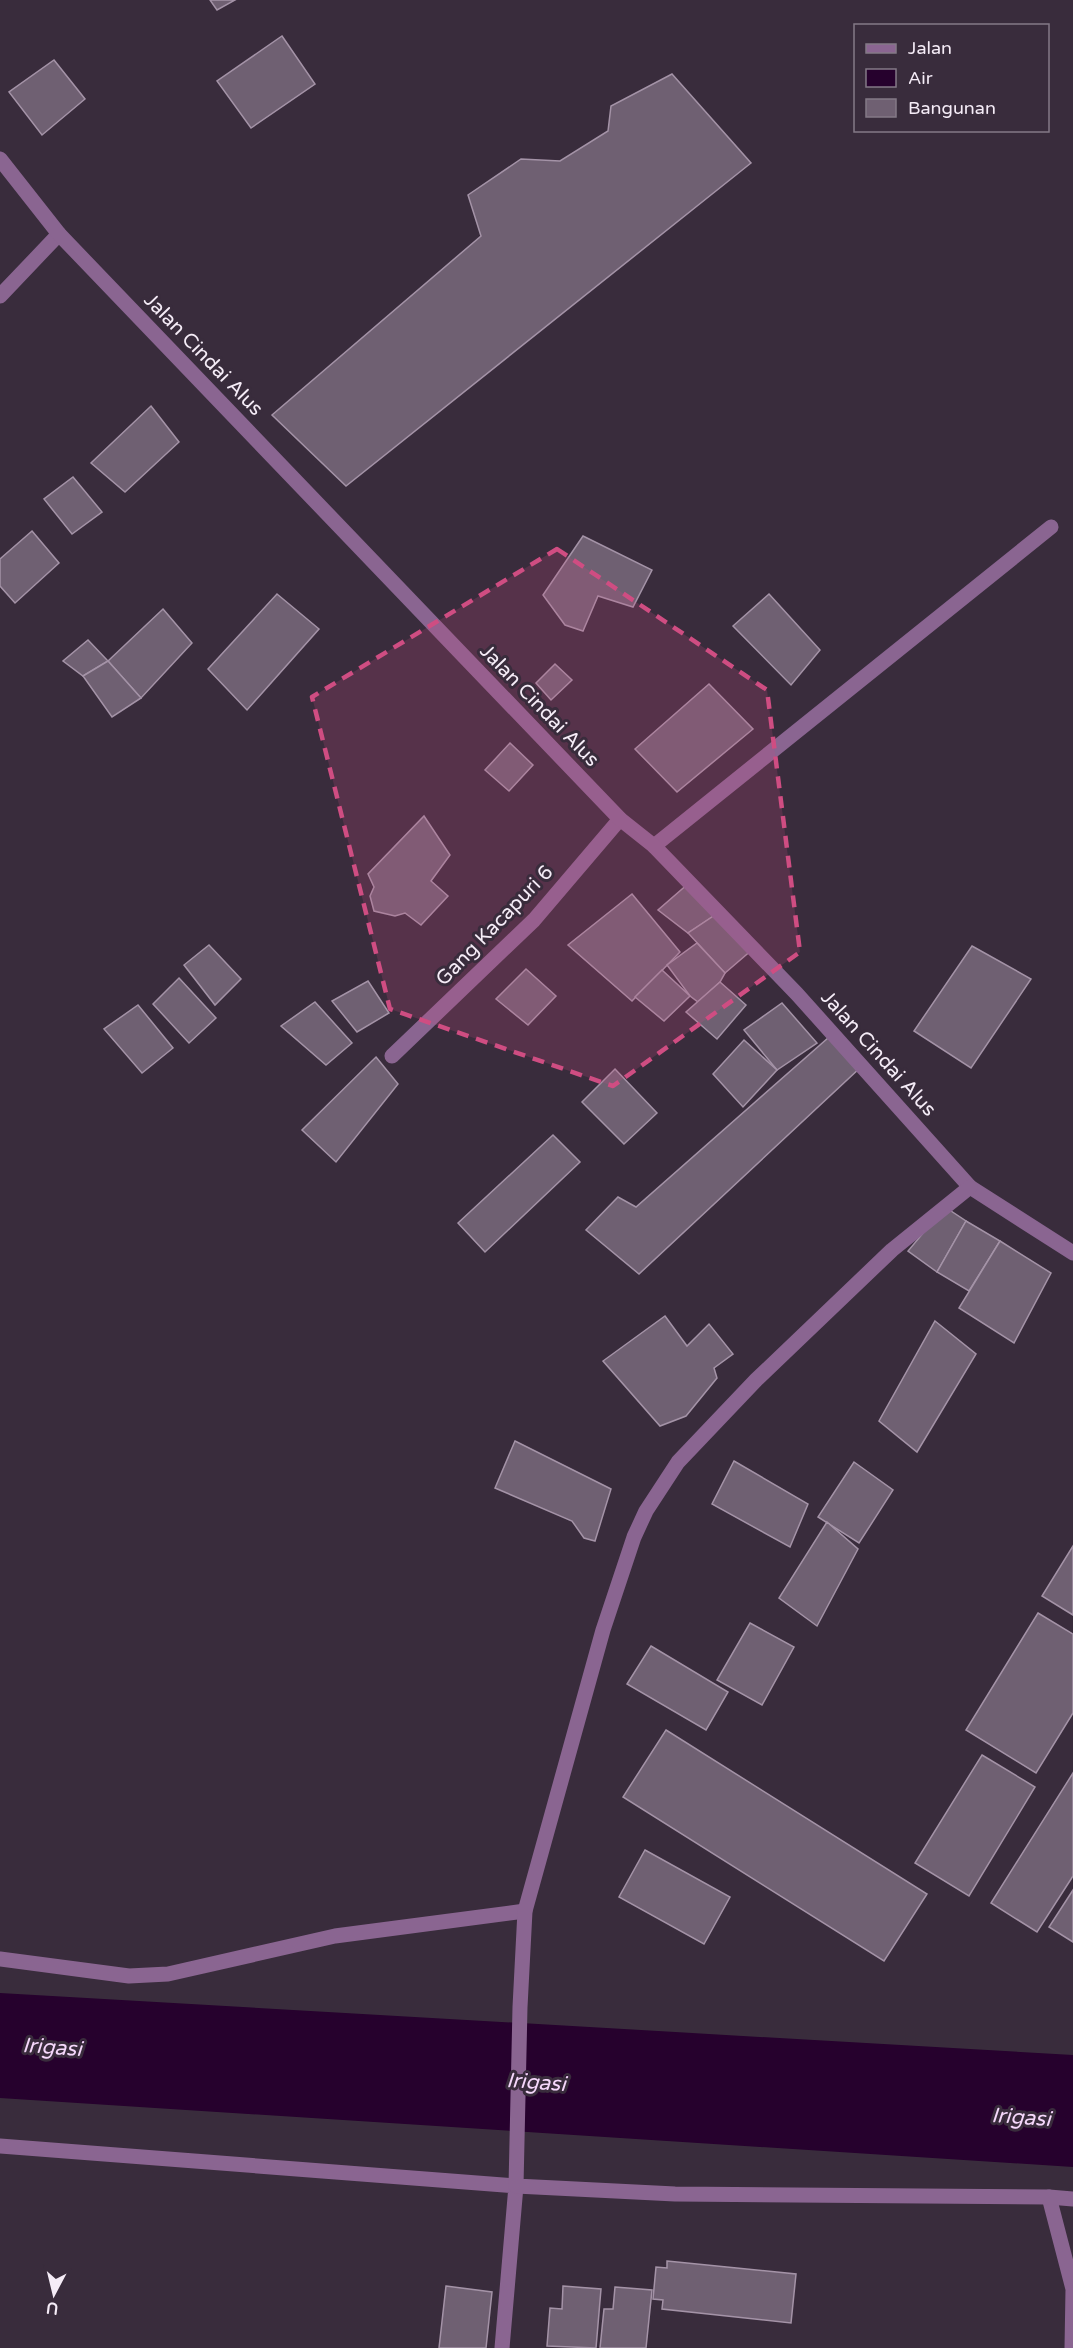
<svg xmlns="http://www.w3.org/2000/svg" width="1073" height="2348" font-family="'Varela Round',sans-serif">
<style>
.water{fill:#26012d}
.building{fill:#6f6072;stroke:#a493a7;stroke-width:1.5}
.lines{fill:none;stroke-linecap:round;stroke-linejoin:round}
.minor{stroke:#8a6591;stroke-width:15}
.tertiary{stroke:#8a6591;stroke-width:15}
.marked{fill:#cf4d82;fill-opacity:0.2;stroke:#cf4d82;stroke-width:4.5;stroke-dasharray:12 8;stroke-linejoin:round}
.labels{text-anchor:middle;stroke-width:6;stroke-linejoin:round;paint-order:stroke}
.street-label{font-size:20px;fill:#f5ecf7;stroke:#392c3c}
.water-label{font-size:21px;font-style:italic;fill:#f5d7fb;stroke:#392c3c}
</style>
<rect width="100%" height="100%" fill="#392c3c"/>
<polygon class="water" points="0,1993 1073,2055 1073,2167 0,2098"/>
<g class="building">
<polygon points="210,0 235,0 217,10"/>
<polygon points="282,36 315,84 251,128 217,81"/>
<polygon points="54,60 85,99 42,135 9,92"/>
<polygon points="672,74 751,163 346,486 272,415 481,236 468,195 521,159 560,161 608,131 611,106"/>
<polygon points="151,406 179,442 125,492 91,463"/>
<polygon points="73,477 102,512 72,534 44,499"/>
<polygon points="32,531 59,563 15,603 0,586 0,559"/>
<polygon points="583,536 652,570 633,607 598,596 583,631 565,625 543,595"/>
<polygon points="277,594 319,629 247,710 208,669"/>
<polygon points="769,594 820,650 791,685 733,626"/>
<polygon points="163,609 192,643 141,698 108,661"/>
<polygon points="88,640 108,661 83,676 63,661"/>
<polygon points="108,661 141,698 112,717 83,676"/>
<polygon points="555,664 572,680 551,700 536,683"/>
<polygon points="709,684 753,729 677,792 635,749"/>
<polygon points="510,743 533,765 509,791 485,770"/>
<polygon points="424,816 450,855 431,881 448,896 421,925 405,913 395,916 374,911 370,896 374,887 368,874"/>
<polygon points="689,883 718,913 688,933 658,910"/>
<polygon points="632,894 680,952 632,1001 568,945"/>
<polygon points="718,913 753,949 725,973 688,933"/>
<polygon points="697,943 725,973 720,982 698,1002 690,996 667,965"/>
<polygon points="209,945 241,979 215,1005 184,965"/>
<polygon points="972,946 1031,979 971,1068 914,1031"/>
<polygon points="526,969 556,996 528,1025 496,999"/>
<polygon points="662,970 690,996 664,1021 635,997"/>
<polygon points="179,978 216,1018 189,1043 153,1004"/>
<polygon points="368,981 389,1013 357,1032 332,1001"/>
<polygon points="720,982 746,1005 717,1039 686,1012"/>
<polygon points="315,1002 352,1043 326,1065 281,1026"/>
<polygon points="782,1003 817,1043 777,1070 744,1030"/>
<polygon points="138,1005 173,1048 142,1073 104,1029"/>
<polygon points="828,1038 862,1066 639,1274 586,1230 618,1197 636,1207"/>
<polygon points="744,1040 777,1070 743,1107 713,1074"/>
<polygon points="376,1057 398,1084 336,1162 302,1130"/>
<polygon points="615,1069 657,1113 624,1144 582,1102"/>
<polygon points="553,1135 580,1162 485,1252 458,1223"/>
<polygon points="945,1207 966,1221 937,1272 908,1251"/>
<polygon points="966,1221 1000,1241 969,1291 937,1272"/>
<polygon points="1000,1241 1051,1273 1014,1343 959,1308"/>
<polygon points="665,1316 687,1346 709,1324 733,1354 714,1368 717,1378 686,1416 660,1426 603,1361"/>
<polygon points="935,1321 976,1354 917,1452 879,1421"/>
<polygon points="515,1441 611,1489 595,1541 584,1538 572,1521 495,1488"/>
<polygon points="734,1461 808,1504 790,1547 712,1504"/>
<polygon points="854,1462 893,1490 859,1543 818,1517"/>
<polygon points="827,1522 858,1549 817,1626 779,1598"/>
<polygon points="1073,1546 1073,1615 1042,1596"/>
<polygon points="1038,1613 1073,1634 1073,1713 1036,1773 966,1730"/>
<polygon points="750,1623 794,1647 762,1705 717,1680"/>
<polygon points="651,1646 728,1692 706,1730 627,1684"/>
<polygon points="666,1730 927,1894 884,1961 623,1797"/>
<polygon points="982,1755 1035,1787 969,1896 915,1863"/>
<polygon points="1073,1773 1073,1876 1037,1932 991,1903"/>
<polygon points="645,1850 730,1897 704,1944 619,1897"/>
<polygon points="1073,1890 1073,1942 1049,1927"/>
<polygon points="667,2261 796,2274 791,2323 662,2309 663,2300 653,2299 656,2267 667,2268"/>
<polygon points="446,2286 492,2292 486,2348 439,2348"/>
<polygon points="563,2286 601,2289 596,2348 547,2346 550,2308 562,2309"/>
<polygon points="615,2287 652,2290 646,2348 600,2348 604,2309 613,2309"/>
</g>
<g class="lines">
<g class="minor">
<polyline points="0,296 59,234"/>
<polyline points="654,846 1051,527"/>
<polyline points="392,1056 534,920 620,819"/>
<polyline points="0,1959 129,1976 168,1974 335,1936 525,1911"/>
<polyline points="0,2146 516,2186 502,2348"/>
<polyline points="1049,2197 1073,2289 1072,2348"/>
</g>
<g class="tertiary">
<polyline points="0,159 59,234 620,819 654,846 797,994 970,1187 1073,1253"/>
<polyline points="970,1187 892,1250 756,1380 678,1462 646,1511 634,1537 603,1630 525,1911 520,2007 516,2186 675,2194 1049,2197 1073,2199"/>
</g>
</g>
<path class="marked" d="M 557,549 L 767,690 L 800,952 L 613,1086 L 390,1009 L 312,697 Z"/>
<g class="labels">
<g class="street-label">
<text transform="translate(204 354) rotate(46)" y="7">Jalan Cindai Alus</text>
<text transform="translate(540 705) rotate(46)" y="7">Jalan Cindai Alus</text>
<text transform="translate(494 925) rotate(-46)" y="7">Gang Kacapuri 6</text>
<text transform="translate(879 1053) rotate(48)" y="7">Jalan Cindai Alus</text>
</g>
<g class="water-label">
<text transform="translate(52 2047) rotate(4)" y="7">Irigasi</text>
<text transform="translate(536 2082) rotate(4)" y="7">Irigasi</text>
<text transform="translate(1021 2117) rotate(4)" y="7">Irigasi</text>
</g>
</g>
<rect x="854" y="24" width="195" height="108" fill="#392c3c" stroke="#847987" stroke-width="1.5"/>
<rect x="866" y="44" width="30" height="9" fill="#8a6591" stroke="#847987" stroke-width="1.5"/>
<text x="908" y="54" font-size="18" fill="#f5ecf7">Jalan</text>
<rect x="866" y="69" width="30" height="18" fill="#26012d" stroke="#847987" stroke-width="1.5"/>
<text x="908" y="84" font-size="18" fill="#f5ecf7">Air</text>
<rect x="866" y="99" width="30" height="18" fill="#6f6072" stroke="#847987" stroke-width="1.5"/>
<text x="908" y="114" font-size="18" fill="#f5ecf7">Bangunan</text>
<g transform="translate(54 2294) rotate(187)" stroke="#392c3c" stroke-width="4.5" paint-order="stroke">
<path d="M0-4.5L10 22L0 15L-10 22Z" fill="#f5ecf7"/>
<text y="-9" font-size="16" font-weight="bold" text-anchor="middle" fill="#f5ecf7">U</text>
</g>
</svg>
